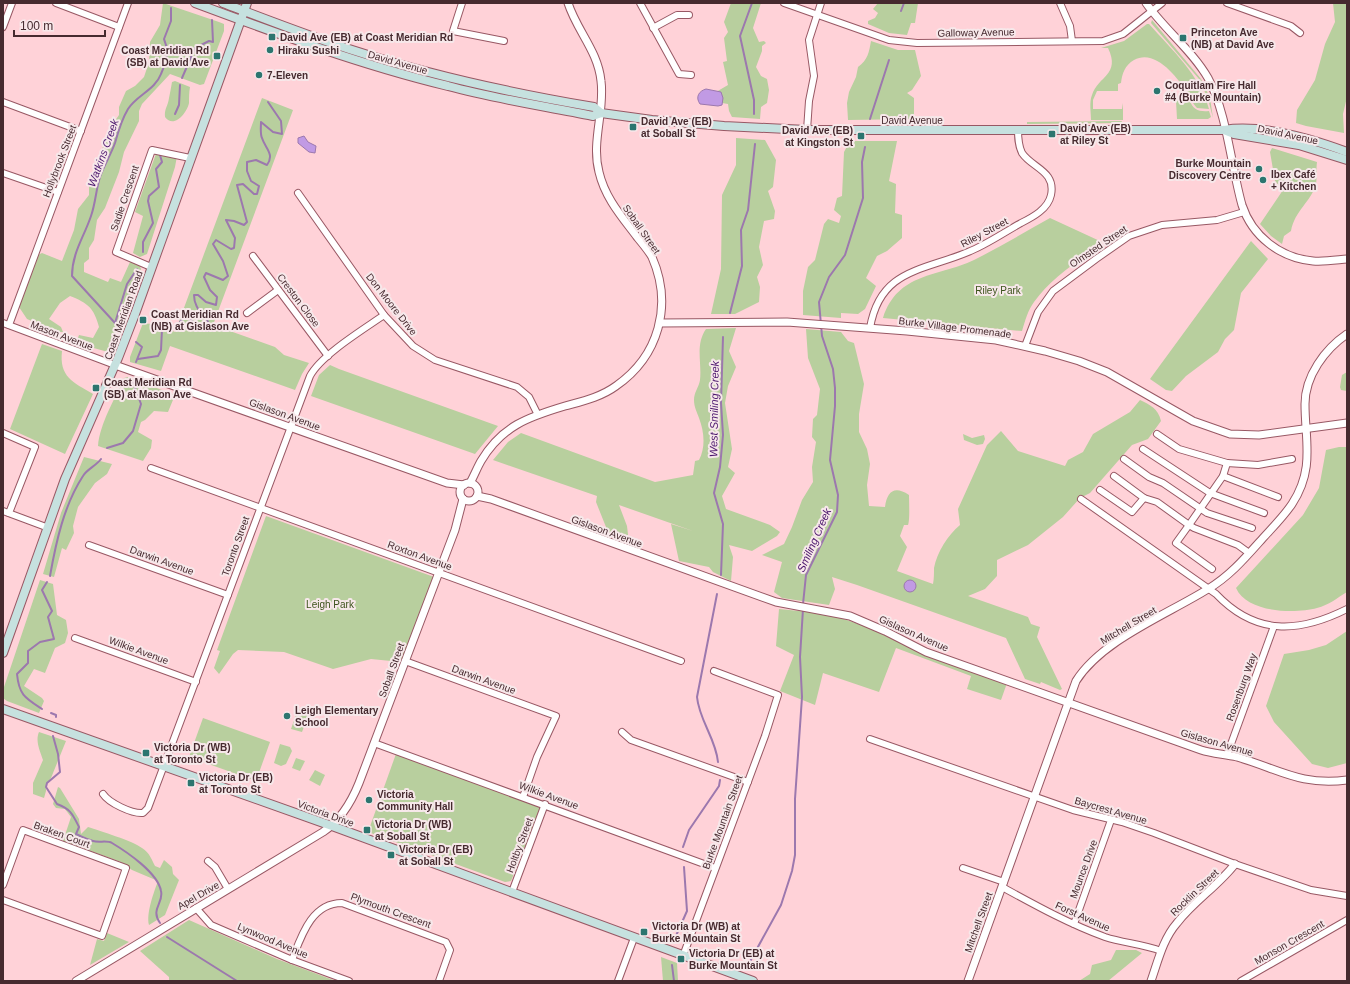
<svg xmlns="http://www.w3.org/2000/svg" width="1350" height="984" font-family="Arial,sans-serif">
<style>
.green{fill:#b8cf9e}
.water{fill:#c19ae4;stroke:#9c78ae}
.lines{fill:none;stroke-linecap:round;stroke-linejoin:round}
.stream{stroke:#9c78ae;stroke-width:2}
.minor-casing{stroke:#985864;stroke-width:8}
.tertiary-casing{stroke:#985864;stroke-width:9}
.secondary-casing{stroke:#985864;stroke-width:10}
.minor{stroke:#fff;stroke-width:6}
.tertiary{stroke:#fff;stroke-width:7}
.secondary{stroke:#c6e1df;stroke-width:8}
.poi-dot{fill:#2c756f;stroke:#f7e8ea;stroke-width:1.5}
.labels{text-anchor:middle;stroke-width:4;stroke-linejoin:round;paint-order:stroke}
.street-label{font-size:10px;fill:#462a2f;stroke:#f7e8ea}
.poi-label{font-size:10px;font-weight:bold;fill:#462a2f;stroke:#f7e8ea;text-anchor:start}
.park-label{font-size:10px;fill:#3b521a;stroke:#f7e8ea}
.water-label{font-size:11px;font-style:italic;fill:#4c176e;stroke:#f7e8ea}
</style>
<rect width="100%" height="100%" fill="#ffd2d8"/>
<g class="green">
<path d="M 163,3 L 219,22 L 224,24 L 224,31 L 204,84 L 200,85 L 170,74 L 142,104 L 139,111 L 139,121 L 124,152 L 119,172 L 105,208 L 97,220 L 94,240 L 89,248 L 89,259 L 84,263 L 84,272 L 108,282 L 110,278 L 121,282 L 130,262 L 140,266 L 141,269 L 108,352 L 76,343 L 79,335 L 93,338 L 99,327 C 94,308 88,303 70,296 L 60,303 L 49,319 L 61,327 L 63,332 L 57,332 L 27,319 L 19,307 L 38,255 L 42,253 L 62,261 L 74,230 L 78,209 L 89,195 L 89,184 L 110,128 L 119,115 L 119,107 L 126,91 L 135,86 L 144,77 L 149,62 L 150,42 L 160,25 Z"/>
<polygon points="731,3 761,3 753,28 759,42 764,41 766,43 762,46 762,51 756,67 761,76 767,79 769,90 767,103 761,107 760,119 732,117 729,111 728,104 722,103 716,92 728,85 723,62 727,61 724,38 728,32 724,22"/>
<polygon points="878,3 918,3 915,23 911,23 907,35 889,33 868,24 868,21 875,18 878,13 873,9"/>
<polygon points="1333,3 1347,3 1347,97 1343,114 1344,133 1306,126 1296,123 1297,110 1315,80 1325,44 1335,22"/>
<polygon points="1152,20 1201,79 1210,98 1213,118 1208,99 1199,79 1151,23"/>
<path d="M 1147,24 L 1149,24 C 1172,50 1200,75 1209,109 L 1197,108 C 1192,103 1191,98 1187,92 C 1177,77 1155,48 1134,60 C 1125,65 1122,74 1121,83 L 1118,84 L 1118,91 L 1097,91 L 1093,100 L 1093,109 L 1122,109 L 1123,103 L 1123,120 L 1091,120 C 1091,112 1089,102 1092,95 C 1098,76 1121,75 1108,48 L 1101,48 L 1124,41 Z"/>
<path d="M 871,41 L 898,50 L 915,50 L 921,76 L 912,90 L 907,93 L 914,98 L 914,119 L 848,120 L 847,103 L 849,92 L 856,77 L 858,67 C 868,60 869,52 871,41 Z"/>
<path d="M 175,81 L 190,87 C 189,92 189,98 189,103 C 187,113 174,129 165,117 C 164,109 168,106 169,98 C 170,93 171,88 172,82 Z"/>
<polygon points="262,98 293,110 213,325 275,347 284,355 309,363 302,374 295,390 170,346 161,371 130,362 130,357 143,323 160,325 175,332"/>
<path d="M 1178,100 L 1190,100 C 1192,110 1200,112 1209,111 L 1211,117 L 1208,119 L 1177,119 L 1176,101 Z"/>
<polygon points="1122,121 1121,123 1027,124 1027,122"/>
<polygon points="736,138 765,140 776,160 773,187 768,191 775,211 774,219 764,221 759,247 763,265 757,277 760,287 759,302 735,314 711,314 721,269 722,195 736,165"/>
<polygon points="850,141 897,141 889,181 896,184 895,213 902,215 902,238 887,251 877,256 866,278 876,286 865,309 858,314 841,313 841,318 803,315 803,291 808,267 815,260 824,224 828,219 839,223 841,216 834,210 837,198 842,196 844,152"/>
<path d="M 1272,148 L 1317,162 C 1316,169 1317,178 1316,184 C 1311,202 1295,210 1291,231 L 1284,236 L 1282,244 L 1271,236 L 1260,224 L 1283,190 L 1275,181 L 1270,152 Z"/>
<polygon points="157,151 177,156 175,167 147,254 140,257 133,253 143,216 135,212"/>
<path d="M 1050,218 L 1102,242 C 1080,260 1051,278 1034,302 C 1028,310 1025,321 1022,331 L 883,318 C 898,272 938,277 974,260 C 1000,247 1025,232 1050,218 Z"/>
<polygon points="1251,241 1268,259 1241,293 1234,330 1225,339 1218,352 1186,376 1172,391 1166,390 1150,379"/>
<path d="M 736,328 L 729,351 L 736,367 L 728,386 L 725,403 L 732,449 L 728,467 L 735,473 L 722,496 L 726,509 L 770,525 L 780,532 L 777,536 L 752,551 L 729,545 L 733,557 L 731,581 L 713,572 L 709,567 L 679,561 L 671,524 L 693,531 L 619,505 L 627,526 L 629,543 L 608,532 L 596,502 L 597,496 L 493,460 L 508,442 L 521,433 L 655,482 L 693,475 L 695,461 L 699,460 C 706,447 704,431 699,418 C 697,412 694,407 694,400 C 694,392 699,387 700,380 C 702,362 695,345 706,329 Z"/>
<path d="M 806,329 L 841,332 L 848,341 L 854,343 L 864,384 L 859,414 L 859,432 L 867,449 L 870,464 L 867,485 L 869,506 L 885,507 C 887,492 894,485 909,495 C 909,502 910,520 908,525 L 904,525 L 900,536 L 907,547 L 897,571 L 933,584 C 934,579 934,573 934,568 C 937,552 948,535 960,525 L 958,509 L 963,498 L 987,445 L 1001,431 L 1018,451 L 1065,466 L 1068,460 L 1083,452 L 1093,434 L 1130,412 L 1140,400 C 1150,405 1158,408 1161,421 L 1148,439 L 1132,445 L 1090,493 L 1080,498 L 1063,517 L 1028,545 L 997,560 L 997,576 L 985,589 L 968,596 L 1028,617 L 1031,624 L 1040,627 L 1037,637 L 1062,689 L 1060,690 L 1041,682 L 1040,684 L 1025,679 L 1006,638 L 857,585 L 832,577 L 835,589 L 829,605 L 782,598 L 774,592 L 782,562 L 762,555 L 784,544 L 792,527 L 802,500 L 813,482 L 812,467 L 816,442 L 812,437 L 813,419 L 817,415 L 820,389 L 808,358 Z"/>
<path d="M 42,344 L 62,351 C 59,377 73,382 93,394 L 65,454 L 10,429 Z"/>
<polygon points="330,365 339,369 498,426 475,454 311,396 319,375"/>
<polygon points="1347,372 1347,391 1341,390 1340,387 1342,375"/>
<path d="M 128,377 L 175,395 L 168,412 L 154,411 L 145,420 L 141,422 L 138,432 L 152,440 L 151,448 L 143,461 L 98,446 C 100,423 115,399 124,378 Z"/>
<polygon points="963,434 972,438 984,435 985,439 983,444 977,445 964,440"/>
<path d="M 1339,447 L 1347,447 L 1347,592 C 1337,598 1329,605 1317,608 C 1295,614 1247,613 1236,588 L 1303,515 L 1319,488 L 1326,450 Z"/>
<polygon points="84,457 112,464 107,474 95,483 78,507 73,526 74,533 66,550 62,548 54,577 43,574 61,513"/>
<polygon points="266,516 434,577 401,662 371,659 333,669 284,652 238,650 233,654 219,674 214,668 220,651 217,650"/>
<polygon points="40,580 53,584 57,615 66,620 68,633 65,643 55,648 45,673 34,669 24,686 42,698 44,701 39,713 7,701 3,698 3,690"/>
<polygon points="779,609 829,614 876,630 1007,683 1001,700 967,689 971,676 896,648 879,692 823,673 815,705 780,691 794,655 776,646"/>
<polygon points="1347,631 1347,763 1328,768 1312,764 1274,722 1266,706 1284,654 1309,650 1326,645"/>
<polygon points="298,709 309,713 302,732 291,729"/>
<polygon points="203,718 270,742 256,781 189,757"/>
<path d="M 39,732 L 66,741 L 51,778 L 46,785 L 46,791 L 44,798 L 33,794 L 33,783 L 43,760 C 40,751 35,741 39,732 Z"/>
<polygon points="280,744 290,747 292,751 286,764 281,766 274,763"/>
<polygon points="397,751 542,804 511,881 505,882 368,832"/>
<polygon points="296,758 305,761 300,771 292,768"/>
<polygon points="315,770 325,775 320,786 309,780"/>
<path d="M 58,787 L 60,788 L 79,819 L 81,834 L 88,827 C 100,831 133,841 142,848 C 149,852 152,860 155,866 L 160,868 L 164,860 L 172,867 L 173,874 L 179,880 L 165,915 L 149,925 C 146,913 154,892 158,881 L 132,870 L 121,862 L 63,841 L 71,817 L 65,809 L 56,808 L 53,804 Z"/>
<polygon points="189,920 277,959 336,981 169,981 169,977 140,951"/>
<polygon points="107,933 129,942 90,965 97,939 104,941"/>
<polygon points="1116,950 1136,950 1142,953 1108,981 1079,981 1090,974 1092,965 1111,960"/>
<polygon points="661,957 677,963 678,981 663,981"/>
</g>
<g class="water">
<path d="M 706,89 L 721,92 L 723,98 L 722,105 L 718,106 L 700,104 C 695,97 699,91 706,89 Z"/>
<polygon points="304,136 308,142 316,146 315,153 309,152 298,143 298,138"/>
<circle cx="910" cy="586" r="6"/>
</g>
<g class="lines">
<g class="stream">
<polyline points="752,3 740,36 754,100 754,114"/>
<polyline points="901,11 904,3"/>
<polyline points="182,78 195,48 209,41 213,42 212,20"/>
<polyline points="175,114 179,105 180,85"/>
<polyline points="870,119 889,60"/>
<polyline points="143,252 143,242 153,223 148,201 149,196 159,187 156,169 162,162 160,155"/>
<polyline points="730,313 742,266 741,230 748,210 755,144"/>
<path d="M 180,322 L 184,317 C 195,320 199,330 208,331 L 210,325 C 204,314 194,309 194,295 L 198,295 L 206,302 L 216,305 L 217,297 L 210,290 L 204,277 L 206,273 L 223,280 L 228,276 L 223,261 L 213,244 L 216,240 L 231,249 L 234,248 L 235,238 L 226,220 L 234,221 L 244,225 L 247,222 L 237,185 L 243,184 L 254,194 L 257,194 L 259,186 L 251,181 L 247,171 L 247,162 L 256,160 L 267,165 C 275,154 265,148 262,138 C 260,134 261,126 261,122 L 273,132 L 282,134 L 281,121 L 268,102"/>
<path d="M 115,323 L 72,276 C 72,253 84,237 91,216 C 96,202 96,187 101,174 C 105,164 111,154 115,143 C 118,132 122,119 128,109 C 137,95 155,90 161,74 C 166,63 169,50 164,39 L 171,21 L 171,8"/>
<polyline points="115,323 127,284 137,269"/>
<polyline points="138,359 158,356 161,350 162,329"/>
<polyline points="136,362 142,347 136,342"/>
<polyline points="107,448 123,443 133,431 141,404 132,380"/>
<polyline points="721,575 723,524 714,493 720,467 723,435 721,403 723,337"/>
<path d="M 50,576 C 56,542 64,505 83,476 C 87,469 96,466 101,459"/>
<path d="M 717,594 L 697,697 C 699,720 716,739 718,762"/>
<polyline points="803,604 806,575 837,512 838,495 830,460 835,406 835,388 833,369 822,336 819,302 829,277 845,255 863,198 862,162 865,147"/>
<path d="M 42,709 C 25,698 19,695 17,674 L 28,663 L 28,651 L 40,642 L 54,639 L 48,617 L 52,611 L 42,590 L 47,582"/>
<polyline points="51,713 56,715 56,717"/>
<path d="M 53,736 L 58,754 L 60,772 L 47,783 L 46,787 L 57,804 C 71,809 73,815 79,827 L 76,834 C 82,837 88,840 93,841 C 99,843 107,840 112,843 C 127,852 158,873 161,891 C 164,903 150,909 160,923"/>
<polyline points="683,847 689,830 719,786 720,780"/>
<polyline points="167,937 237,981"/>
<polyline points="675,938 687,911 684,867"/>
<polyline points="672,965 674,981"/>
<polyline points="748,965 781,905 792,871 795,855 795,799 802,697 800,657 803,609"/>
</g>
<defs>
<g id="minor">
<polyline points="56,3 119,27"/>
<polyline points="462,3 453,31 504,41"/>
<polyline points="640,3 679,74 691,75"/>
<polyline points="784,3 889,40 917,43 1103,41 1123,34 1162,3"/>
<polyline points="1060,3 1070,26 1072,41"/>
<polyline points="1227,3 1291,26 1300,33"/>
<polyline points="3,27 12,3"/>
<polyline points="653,28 677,15 689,15"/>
<polyline points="3,102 81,131"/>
<polyline points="807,130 809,101 814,76 809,40 821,3"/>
<polyline points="3,173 58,192"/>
<polyline points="298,193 384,315 413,346 435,360 517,387 529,397 537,413"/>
<polyline points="253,256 328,356"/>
<polyline points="151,267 116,252 152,150 190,158"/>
<polyline points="247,313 278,290"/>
<polyline points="3,323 115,365"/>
<polyline points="9,325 128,3"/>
<path d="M 870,328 C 880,269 923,271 968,252 C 986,245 1003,233 1021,223 C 1033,217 1048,209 1051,195 C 1056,171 1032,168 1022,153 C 1018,145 1018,137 1018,129"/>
<polyline points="1025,346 1038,312 1053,291 1096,259 1129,236 1162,225 1217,220 1244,212"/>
<polyline points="3,433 35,447 9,513"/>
<polyline points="1157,434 1179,449 1227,463"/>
<polyline points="1143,449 1210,493 1264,513"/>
<polyline points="1124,459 1149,477 1163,483 1207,513 1252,528"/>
<polyline points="151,468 681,661"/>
<polyline points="1114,476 1144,498"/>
<polyline points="1223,476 1278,497"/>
<polyline points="1100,490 1132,512 1144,498 1157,502 1189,525 1176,543 1212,569"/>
<path d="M 1081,499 L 1216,594 C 1256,636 1299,633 1347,609"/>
<polyline points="3,511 46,527"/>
<polyline points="89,545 228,595"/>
<polyline points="1249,553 1238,545 1194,528 1189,525 1223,476 1227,463 1258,465 1292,459"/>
<polyline points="75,638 196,682"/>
<polyline points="405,661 556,716 537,757 523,797"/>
<polyline points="622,732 631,740 748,782"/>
<polyline points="870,739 1073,810 1122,822 1154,833 1235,864 1311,890 1347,896"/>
<polyline points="374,743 715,868"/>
<polyline points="1227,755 1274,626"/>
<path d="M 103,794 C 109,803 132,814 143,813 L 148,808 L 310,376 C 321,355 364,329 384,315"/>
<polyline points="208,861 215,867 228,889"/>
<polyline points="963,868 1004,882"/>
<polyline points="3,885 23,830 126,868 102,936 3,900"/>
<path d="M 1002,887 C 1035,905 1069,924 1105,937 C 1123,943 1143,944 1161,951"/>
<polyline points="512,892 545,804"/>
<polyline points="196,908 211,925 292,960 349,981"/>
<polyline points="1074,924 1111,820"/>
<polyline points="683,956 765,736 778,695 714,671"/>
<path d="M 292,960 C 301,937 311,903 342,903 L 446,942 L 450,950 L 439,981"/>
<polyline points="618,981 634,938"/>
<polyline points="1241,981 1347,920"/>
</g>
<g id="tertiary">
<path d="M 1146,3 C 1164,29 1192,50 1208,78 C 1227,113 1231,166 1242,205 C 1252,236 1280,258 1313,261 C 1324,262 1336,260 1347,259"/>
<polyline points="660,323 787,322 907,331 996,340 1045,351 1079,361 1107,372 1193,421 1230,434 1259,435 1347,423"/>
<polyline points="115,365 447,483 464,485"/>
<path d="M 470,483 C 474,476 477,468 481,461 C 502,426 528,417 565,406 C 583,401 601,397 616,386 C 659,356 673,305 652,257 C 648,250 642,243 637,237 C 622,217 605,198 599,172 C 591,142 605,111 601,81 C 598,51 577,31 568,3"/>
<circle cx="469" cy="492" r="9"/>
<path d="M 477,496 L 491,499 L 776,602 L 850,616 L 885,631 L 926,652 L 1201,750 C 1213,754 1225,754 1237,757 C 1279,769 1300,786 1347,780"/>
<path d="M 76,981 L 323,832 C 341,820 351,803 359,783 L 455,530 L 463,499"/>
<path d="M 968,981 L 1076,681 C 1102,640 1166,615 1208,589 C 1230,576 1246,557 1263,538 C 1273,527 1284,516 1292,504 C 1315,469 1305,441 1305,404 C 1305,376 1325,349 1347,334"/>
<path d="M 1151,981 C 1158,961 1163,939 1177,923 C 1194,901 1218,886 1235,864"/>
</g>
<g id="secondary">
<path d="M 195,3 C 278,34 361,65 448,86 C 496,99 544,106 593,116 L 601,113 L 652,120 L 724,126 L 807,130 L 1224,130 C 1262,124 1312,139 1347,152"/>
<path d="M 223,3 C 265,19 306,35 349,49 C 429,75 511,93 594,107 L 601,113"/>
<polyline points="1224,130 1234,134 1299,145 1347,160"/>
<polyline points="3,653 65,479 118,358 135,314 247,3"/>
<polyline points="3,709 332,826 753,981"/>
</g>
</defs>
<use href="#minor" class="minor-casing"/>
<use href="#tertiary" class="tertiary-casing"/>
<use href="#secondary" class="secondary-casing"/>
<use href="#minor" class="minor"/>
<use href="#tertiary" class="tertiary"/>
<use href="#secondary" class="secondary"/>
</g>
<g class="poi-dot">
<rect x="268" y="33" width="8" height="8" rx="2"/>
<rect x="1179" y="34" width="8" height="8" rx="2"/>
<circle cx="270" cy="50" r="4"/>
<rect x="213" y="52" width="8" height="8" rx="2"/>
<circle cx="259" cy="75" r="4"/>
<circle cx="1157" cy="91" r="4"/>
<rect x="629" y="123" width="8" height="8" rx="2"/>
<rect x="1048" y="130" width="8" height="8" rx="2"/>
<rect x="857" y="132" width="8" height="8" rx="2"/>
<circle cx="1259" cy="169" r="4"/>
<circle cx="1263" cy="180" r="4"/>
<rect x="139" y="316" width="8" height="8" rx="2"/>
<rect x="92" y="384" width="8" height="8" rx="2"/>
<circle cx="287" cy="716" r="4"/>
<rect x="142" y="749" width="8" height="8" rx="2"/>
<rect x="187" y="779" width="8" height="8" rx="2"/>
<circle cx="369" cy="800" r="4"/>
<rect x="363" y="826" width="8" height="8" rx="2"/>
<rect x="387" y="851" width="8" height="8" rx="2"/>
<rect x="640" y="928" width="8" height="8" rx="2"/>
<rect x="677" y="955" width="8" height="8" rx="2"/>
</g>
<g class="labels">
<g class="street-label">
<text transform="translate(976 32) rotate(-1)" y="4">Galloway Avenue</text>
<text transform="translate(398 62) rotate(16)" y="4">David Avenue</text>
<text x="912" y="124">David Avenue</text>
<text transform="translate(1288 134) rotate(12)" y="4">David Avenue</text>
<text transform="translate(59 161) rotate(-69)" y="4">Hollybrook Street</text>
<text transform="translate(124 198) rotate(-71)" y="4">Sadie Crescent</text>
<text transform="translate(642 229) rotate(55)" y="4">Soball Street</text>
<text transform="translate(984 232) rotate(-28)" y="4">Riley Street</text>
<text transform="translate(1098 246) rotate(-34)" y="4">Olmsted Street</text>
<text transform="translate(299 300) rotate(53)" y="4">Creston Close</text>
<text transform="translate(392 304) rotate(52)" y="4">Don Moore Drive</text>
<text transform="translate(123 315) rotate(-70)" y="4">Coast Meridian Road</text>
<text transform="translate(955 327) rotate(7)" y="4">Burke Village Promenade</text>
<text transform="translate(62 335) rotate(21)" y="4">Mason Avenue</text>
<text transform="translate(285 414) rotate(20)" y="4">Gislason Avenue</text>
<text transform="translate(607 531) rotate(20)" y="4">Gislason Avenue</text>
<text transform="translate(235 546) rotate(-70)" y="4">Toronto Street</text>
<text transform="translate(420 555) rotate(20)" y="4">Roxton Avenue</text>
<text transform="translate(162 560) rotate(20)" y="4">Darwin Avenue</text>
<text transform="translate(1128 625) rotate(-31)" y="4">Mitchell Street</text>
<text transform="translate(914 633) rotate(24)" y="4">Gislason Avenue</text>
<text transform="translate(139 650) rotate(20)" y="4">Wilkie Avenue</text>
<text transform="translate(391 670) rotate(-70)" y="4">Soball Street</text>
<text transform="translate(484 679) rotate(20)" y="4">Darwin Avenue</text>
<text transform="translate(1241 687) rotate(-70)" y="4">Rosenburg Way</text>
<text transform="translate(1217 742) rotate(16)" y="4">Gislason Avenue</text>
<text transform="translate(549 795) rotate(20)" y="4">Wilkie Avenue</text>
<text transform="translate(1111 810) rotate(16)" y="4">Baycrest Avenue</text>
<text transform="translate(326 813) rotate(20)" y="4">Victoria Drive</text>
<text transform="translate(722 822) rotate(-70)" y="4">Burke Mountain Street</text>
<text transform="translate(62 834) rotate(20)" y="4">Braken Court</text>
<text transform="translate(519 845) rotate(-69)" y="4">Holtby Street</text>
<text transform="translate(1083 869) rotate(-70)" y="4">Mounce Drive</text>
<text transform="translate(1194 892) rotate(-44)" y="4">Rocklin Street</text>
<text transform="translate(198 895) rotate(-30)" y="4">Apel Drive</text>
<text transform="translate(391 910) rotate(20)" y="4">Plymouth Crescent</text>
<text transform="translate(1083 916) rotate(24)" y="4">Forst Avenue</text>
<text transform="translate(978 922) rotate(-70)" y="4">Mitchell Street</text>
<text transform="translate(273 940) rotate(23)" y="4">Lynwood Avenue</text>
<text transform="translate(1289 942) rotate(-30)" y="4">Monson Crescent</text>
</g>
<g class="poi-label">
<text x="1191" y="36">Princeton Ave<tspan x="1191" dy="12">(NB) at David Ave</tspan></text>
<text x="280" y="41">David Ave (EB) at Coast Meridian Rd</text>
<text x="209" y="54" text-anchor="end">Coast Meridian Rd<tspan x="209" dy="12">(SB) at David Ave</tspan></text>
<text x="278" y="54">Hiraku Sushi</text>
<text x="267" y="79">7-Eleven</text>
<text x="1165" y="89">Coquitlam Fire Hall<tspan x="1165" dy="12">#4 (Burke Mountain)</tspan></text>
<text x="641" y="125">David Ave (EB)<tspan x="641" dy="12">at Soball St</tspan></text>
<text x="1060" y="132">David Ave (EB)<tspan x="1060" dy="12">at Riley St</tspan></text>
<text x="853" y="134" text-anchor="end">David Ave (EB)<tspan x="853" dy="12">at Kingston St</tspan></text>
<text x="1251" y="167" text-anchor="end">Burke Mountain<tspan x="1251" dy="12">Discovery Centre</tspan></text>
<text x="1271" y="178">Ibex Café<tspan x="1271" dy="12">+ Kitchen</tspan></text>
<text x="151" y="318">Coast Meridian Rd<tspan x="151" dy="12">(NB) at Gislason Ave</tspan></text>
<text x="104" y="386">Coast Meridian Rd<tspan x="104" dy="12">(SB) at Mason Ave</tspan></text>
<text x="295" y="714">Leigh Elementary<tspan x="295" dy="12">School</tspan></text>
<text x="154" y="751">Victoria Dr (WB)<tspan x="154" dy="12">at Toronto St</tspan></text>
<text x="199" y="781">Victoria Dr (EB)<tspan x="199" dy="12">at Toronto St</tspan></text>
<text x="377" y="798">Victoria<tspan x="377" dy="12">Community Hall</tspan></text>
<text x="375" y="828">Victoria Dr (WB)<tspan x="375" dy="12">at Soball St</tspan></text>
<text x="399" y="853">Victoria Dr (EB)<tspan x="399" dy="12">at Soball St</tspan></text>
<text x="652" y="930">Victoria Dr (WB) at<tspan x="652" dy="12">Burke Mountain St</tspan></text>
<text x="689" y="957">Victoria Dr (EB) at<tspan x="689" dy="12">Burke Mountain St</tspan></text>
</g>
<g class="park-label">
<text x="998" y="294">Riley Park</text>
<text x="330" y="608">Leigh Park</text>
</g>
<g class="water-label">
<text transform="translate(103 153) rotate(-70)" y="4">Watkins Creek</text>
<text transform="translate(714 409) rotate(-89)" y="4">West Smiling Creek</text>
<text transform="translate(814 540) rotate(-66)" y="4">Smiling Creek</text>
</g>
</g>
<rect width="1350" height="984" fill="none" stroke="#462a2f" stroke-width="8"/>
<path d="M14 30v6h91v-6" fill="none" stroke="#462a2f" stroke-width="2"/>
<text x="20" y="30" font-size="12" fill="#462a2f" stroke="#f7e8ea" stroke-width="3" paint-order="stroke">100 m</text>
</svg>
